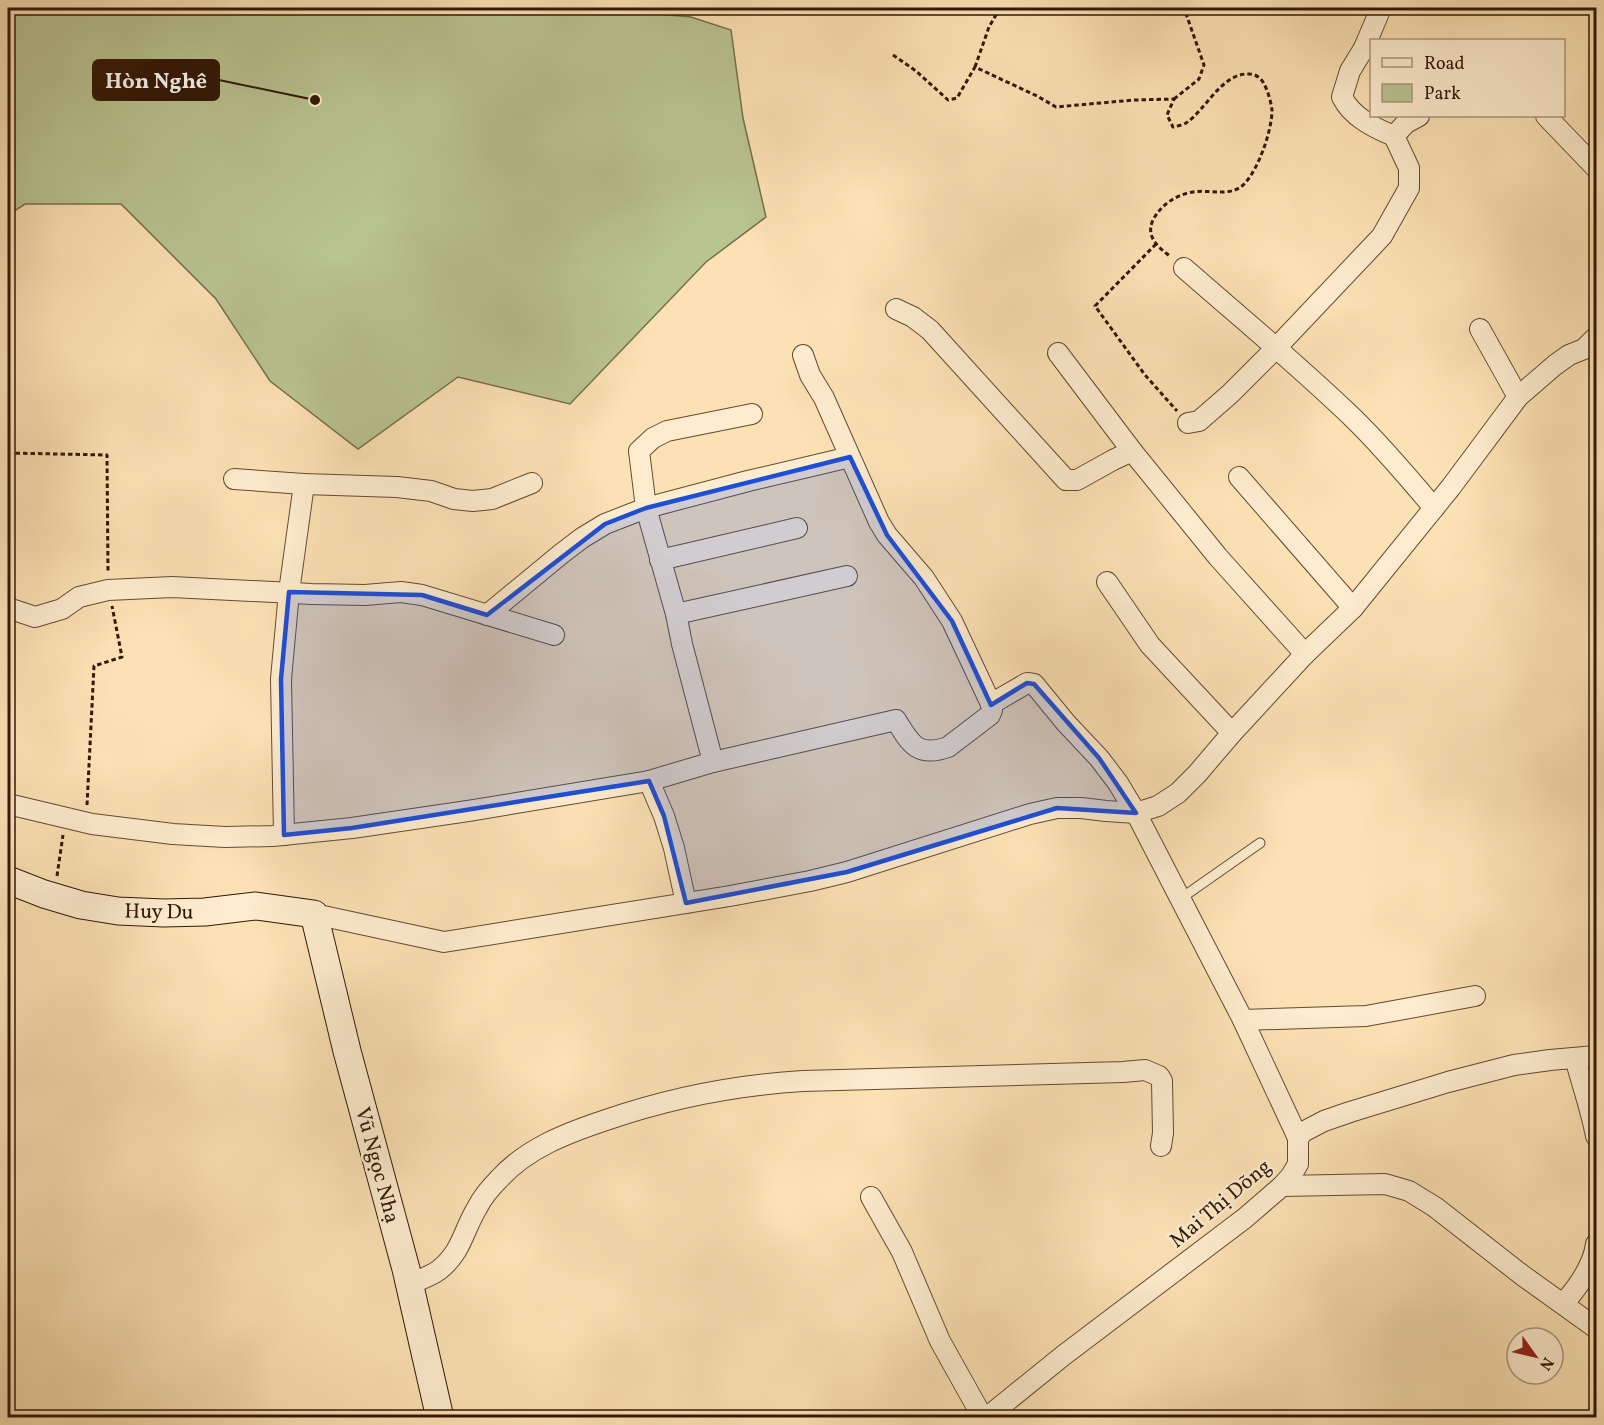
<svg xmlns="http://www.w3.org/2000/svg" width="1604" height="1425" font-family="Vollkorn,serif">
<style>
.green{fill:#b9c491;stroke:#756e4c;stroke-width:1.5}
.lines{fill:none;stroke-linecap:round;stroke-linejoin:round}
.lane-casing{stroke:#644a32;stroke-width:11}
.street-casing{stroke:#644a32;stroke-width:22}
.secondary-casing{stroke:#311807;stroke-width:29}
.path{stroke:#311807;stroke-width:3;stroke-dasharray:4.5 3;stroke-linecap:butt}
.lane{stroke:#fdecce;stroke-width:9}
.street{stroke:#fdecce;stroke-width:20}
.secondary{stroke:#fdecce;stroke-width:27}
.marked{fill:#1d4ed8;fill-opacity:0.2;stroke:#1d4ed8;stroke-width:4.5;stroke-linejoin:round}
.labels{text-anchor:middle;stroke-width:5;stroke-linejoin:round;paint-order:stroke}
.street-label{font-size:21px;fill:#311807;stroke:#fdecce}
.leader{fill:none;stroke:#311807;stroke-width:2}
.callout-dot{fill:#311807;stroke:#fdecce;stroke-width:2}
.callout{fill:#311807;stroke:#311807;stroke-width:2}
.callout-label{font-size:22px;text-anchor:middle;font-weight:bold;fill:#fff}
</style>
<rect width="100%" height="100%" fill="#fce1b4"/>
<filter id="stains"><feTurbulence type="fractalNoise" baseFrequency=".00333" numOctaves="4"/><feColorMatrix values="0 0 0 0 .2 0 0 0 0 .09 0 0 0 0 .02 0 0 0 .5 -.17"/></filter>
<radialGradient id="worn" r=".72"><stop offset=".6" stop-color="#630" stop-opacity="0"/><stop offset="1" stop-color="#630" stop-opacity=".3"/></radialGradient>
<polygon class="green" points="63,8 599,8 600,9 691,17 731,30 743,118 766,217 706,262 570,404 458,377 358,449 270,381 216,299 121,204 25,204 8,215 8,12 57,14"/>
<g class="lines">
<defs>
<polyline id="lane" points="1180,899 1260,843"/>
<g id="street">
<path d="M 1381,8 L 1364,48 L 1350,71 L 1342,97 C 1352,117 1374,128 1394,136 L 1406,123 L 1419,116"/>
<polyline points="1546,116 1596,168"/>
<path d="M 1184,268 C 1240,317 1298,365 1352,417 C 1381,445 1408,477 1434,508"/>
<polyline points="896,309 913,317 930,330 1066,480 1077,480 1113,460 1132,451 1218,557 1305,654"/>
<polyline points="1480,329 1518,397"/>
<polyline points="1058,353 1132,451"/>
<polyline points="803,355 810,375 824,398 879,522 887,535 924,578 952,621 991,704 1027,683 1034,684 1066,723 1099,758 1118,783 1136,813 1243,1020 1298,1138"/>
<polyline points="1188,423 1199,421 1230,394 1276,348 1382,236 1409,188 1409,168 1394,136"/>
<polyline points="1239,477 1353,608"/>
<polyline points="234,479 304,484 397,487 431,491 454,499 473,501 492,499 532,483"/>
<polyline points="660,560 797,528"/>
<polyline points="1107,582 1150,645 1232,733"/>
<polyline points="8,608 35,617 62,609 79,597 108,590 172,587 312,594 365,595 401,592 422,595 554,635"/>
<polyline points="676,614 847,576"/>
<polyline points="487,615 561,554 582,538 605,524 646,508 748,481 850,457"/>
<polyline points="713,762 682,644 676,614 646,508 639,451 653,438 667,431 752,414"/>
<polyline points="649,781 664,816 674,848 686,903"/>
<path d="M 8,804 L 92,824 L 173,834 L 225,837 L 273,836 L 352,828 L 468,811 L 649,781 L 713,762 L 896,720 C 910,743 917,758 948,747 L 990,715 L 992,710 L 991,704"/>
<polyline points="284,835 281,679 289,592 304,484"/>
<polyline points="314,914 444,942 730,896 810,881 847,872 1030,814 1057,808 1081,808 1106,811 1136,813 1158,806 1178,793 1197,774 1232,733 1305,654 1353,608 1451,487 1518,397 1555,365 1569,355 1584,349 1596,337"/>
<polyline points="1243,1020 1366,1016 1475,996"/>
<path d="M 1575,1058 C 1582,1084 1591,1110 1596,1136"/>
<polyline points="1282,1186 1385,1184 1409,1191 1435,1207 1522,1275 1596,1328"/>
<polyline points="871,1197 902,1252 940,1341 983,1418"/>
<path d="M 410,1284 C 419,1280 431,1276 439,1270 C 462,1252 463,1231 477,1208 C 482,1198 491,1187 499,1179 C 527,1148 567,1133 606,1120 C 670,1098 736,1085 803,1081 L 1123,1072 L 1145,1070 L 1159,1076 L 1162,1081 L 1163,1133 L 1161,1146"/>
<path d="M 1563,1304 C 1578,1287 1593,1267 1596,1244"/>
<polyline points="986,1418 1064,1355 1245,1218 1282,1186 1291,1176 1298,1164 1298,1138 1303,1132 1324,1121 1350,1112 1448,1082 1514,1065 1550,1060 1596,1056"/>
</g>
<polyline id="secondary" points="8,880 44,894 81,905 118,911 164,913 205,912 256,906 314,914 347,1051 406,1269 440,1418"/>
</defs>
<use href="#lane" class="lane-casing"/>
<use href="#street" class="street-casing"/>
<use href="#secondary" class="secondary-casing"/>
<g class="path">
<path d="M 893,55 L 916,71 L 948,100 L 957,98 L 975,67 L 1037,96 L 1056,107 L 1134,100 L 1174,99 L 1167,115 L 1173,127 C 1177,126 1183,125 1186,123 C 1206,110 1222,72 1250,74 C 1256,74 1262,79 1264,84 C 1268,91 1271,102 1272,110 C 1272,130 1259,168 1245,183 C 1232,198 1210,189 1193,192 C 1175,195 1161,205 1153,220 C 1145,237 1159,248 1171,257"/>
<polyline points="975,67 989,27 1000,8"/>
<polyline points="1174,99 1199,79 1204,65 1184,8"/>
<polyline points="1156,244 1095,306 1145,375 1177,411"/>
<polyline points="8,453 107,455 108,572"/>
<polyline points="87,805 94,666 122,657 112,606"/>
<polyline points="57,876 63,835"/>
</g>
<use href="#lane" class="lane"/>
<use href="#street" class="street"/>
<use href="#secondary" class="secondary"/>
</g>
<path class="marked" d="M 850,457 L 887,535 L 952,621 L 991,705 L 1027,683 L 1034,684 L 1099,758 L 1136,813 L 1057,808 L 847,872 L 686,903 L 664,816 L 649,781 L 352,828 L 284,835 L 281,679 L 289,592 L 422,595 L 487,615 L 605,524 L 646,508 Z"/>
<g class="labels">
<g class="street-label">
<text transform="translate(159 911) rotate(1)" y="7">Huy Du</text>
<text transform="translate(378 1165) rotate(75)" y="7">Vũ Ngọc Nhạ</text>
<text transform="translate(1220 1203) rotate(-40)" y="7">Mai Thị Dõng</text>
</g>
</g>
<path class="leader" d="M315 100L219 80"/>
<circle class="callout-dot" cx="315" cy="100" r="6"/>
<rect class="callout" x="93" y="60" width="126" height="40" rx="6"/>
<g class="callout-label">
<text x="156" y="88">Hòn Nghê</text>
</g>
<rect width="1604" height="1425" fill="none" stroke="#fce1b4" stroke-width="30"/>
<rect x="9" y="9" width="1586" height="1407" fill="none" stroke="#311807" stroke-width="3"/>
<rect x="15" y="15" width="1574" height="1395" fill="none" stroke="#311807" stroke-width="1.5"/>
<rect x="1370" y="39" width="195" height="78" fill="#fdecce" stroke="#ab977e" stroke-width="1.5"/>
<rect x="1382" y="58" width="30" height="9" fill="#fdecce" stroke="#ab977e" stroke-width="1.5"/>
<text x="1424" y="69" font-size="18" fill="#311807">Road</text>
<rect x="1382" y="84" width="30" height="18" fill="#b9c491" stroke="#ab977e" stroke-width="1.5"/>
<text x="1424" y="99" font-size="18" fill="#311807">Park</text>
<g transform="translate(1535 1356) rotate(124)"><circle r="28" fill="#fdecce" stroke="#ab977e" stroke-width="1.5"/>
<path d="M0-4.5L10 22L0 15L-10 22Z" fill="#8f2418"/>
<text y="-9" font-size="16" font-weight="bold" text-anchor="middle" fill="#311807">N</text>
</g>
<rect width="100%" height="100%" filter="url(#stains)"/>
<rect width="100%" height="100%" fill="url(#worn)"/>
</svg>
